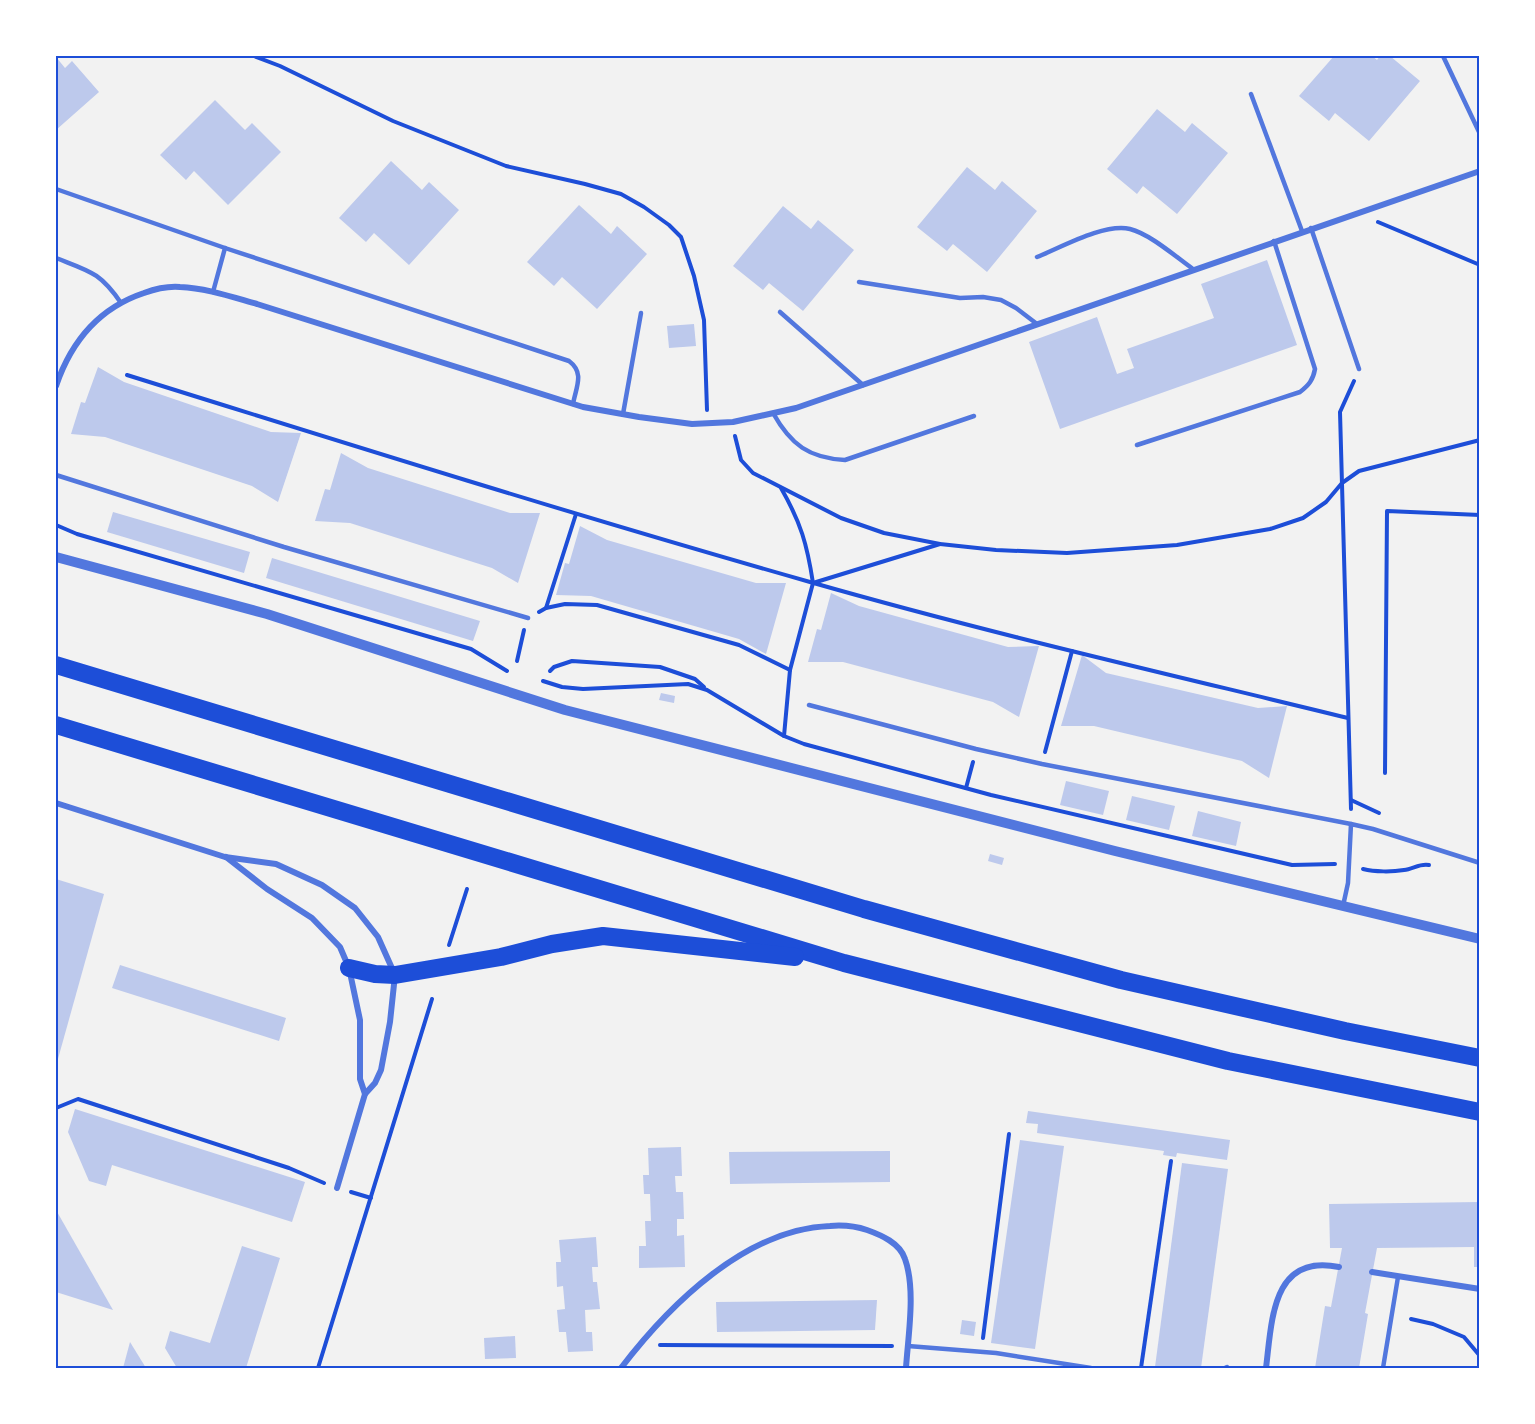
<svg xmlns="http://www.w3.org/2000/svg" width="1535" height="1424" font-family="'Golos Text',sans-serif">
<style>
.building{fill:#bdc9ec}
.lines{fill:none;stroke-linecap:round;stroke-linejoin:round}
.path{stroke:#1d4ed8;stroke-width:4}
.service{stroke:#5277de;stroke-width:4.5}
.minor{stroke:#5277de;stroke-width:6}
.tertiary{stroke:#5277de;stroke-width:10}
.motorway{stroke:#1d4ed8;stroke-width:18}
.neatline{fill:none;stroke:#1d4ed8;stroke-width:2}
</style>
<rect width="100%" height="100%" fill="#f2f2f2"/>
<g class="building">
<polygon points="1334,56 1372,56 1377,60 1380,56 1390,56 1420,81 1369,141 1335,113 1329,121 1299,96"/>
<polygon points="56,57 65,68 72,61 99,92 56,130"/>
<polygon points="215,100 245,130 252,123 281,152 228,205 194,171 186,180 160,155"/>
<polygon points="1157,109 1185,132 1192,123 1228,153 1177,214 1143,186 1137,194 1107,169"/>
<polygon points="391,161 422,190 429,182 459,210 409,265 374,233 366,242 339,218"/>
<polygon points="967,167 995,190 1002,181 1037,211 987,272 953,244 947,251 917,227"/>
<polygon points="579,205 611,234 617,226 647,254 597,309 562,277 554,286 527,262"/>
<polygon points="783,206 811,229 818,220 854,250 803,311 769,283 763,290 733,266"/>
<polygon points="1267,260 1297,345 1060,429 1029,342 1097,317 1117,374 1134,368 1127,349 1214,318 1201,284"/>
<polygon points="694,324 696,346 669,348 667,326"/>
<polygon points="98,367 124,382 271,432 301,433 278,502 252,486 105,437 71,434 81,402 85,403"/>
<polygon points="341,453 368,468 510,513 540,513 518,583 492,568 350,523 315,521 325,489 330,490"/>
<polygon points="113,512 250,552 244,573 107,532"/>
<polygon points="580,526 607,540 756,583 786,583 766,654 739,639 591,596 556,595 565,563 569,564"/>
<polygon points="272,558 480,621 473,641 266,578"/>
<polygon points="831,593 859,606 1008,647 1039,646 1019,717 993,702 843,662 808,662 817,629 821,630"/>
<polygon points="1082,655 1106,673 1258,708 1287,706 1269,778 1242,761 1094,726 1061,726"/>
<polygon points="661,693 675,696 674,703 659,700"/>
<polygon points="1066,781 1109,791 1103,815 1060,805"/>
<polygon points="1132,796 1175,806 1169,830 1126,820"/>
<polygon points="1198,811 1241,822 1236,846 1192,836"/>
<polygon points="990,854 1004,858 1002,865 988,861"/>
<polygon points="56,879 104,894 56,1066"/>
<polygon points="120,965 286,1018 279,1041 112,988"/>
<polygon points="75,1109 305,1182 292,1222 112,1165 106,1186 89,1181 68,1132"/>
<polygon points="1028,1111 1230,1140 1227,1160 1177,1153 1176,1157 1163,1155 1164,1151 1037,1133 1038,1124 1026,1123"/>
<polygon points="1020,1140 1064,1146 1035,1349 991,1343"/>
<polygon points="681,1147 682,1176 675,1176 676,1192 683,1192 684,1219 677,1219 677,1236 684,1235 685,1267 639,1268 639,1246 646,1246 645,1221 651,1221 650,1194 644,1194 643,1175 649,1175 648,1148"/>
<polygon points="890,1151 890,1182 730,1184 729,1152"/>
<polygon points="1182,1163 1228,1169 1201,1368 1155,1367"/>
<polygon points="1480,1202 1480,1267 1474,1267 1474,1247 1377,1248 1365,1313 1368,1314 1359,1368 1315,1368 1325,1306 1331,1307 1342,1248 1330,1248 1329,1204"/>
<polygon points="56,1210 113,1310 56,1292"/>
<polygon points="596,1237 598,1267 592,1267 593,1282 597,1282 600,1309 585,1310 586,1332 592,1332 593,1351 568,1352 566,1332 559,1332 557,1310 565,1309 563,1286 557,1287 556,1262 561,1262 559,1240"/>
<polygon points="242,1246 280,1258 246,1368 177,1368 165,1348 170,1331 210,1343"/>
<polygon points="877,1300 875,1330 717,1332 716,1302"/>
<polygon points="962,1320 976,1322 974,1336 960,1334"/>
<polygon points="515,1336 516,1358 485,1359 484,1338"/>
<polygon points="130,1342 146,1368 123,1368"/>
</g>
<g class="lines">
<g class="path">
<polyline points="254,56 280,66 393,121 506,166 585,184 621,194 644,207 669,225 681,237 694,276 704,320 707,410"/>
<polyline points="1378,222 1480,265"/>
<path d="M 127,375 C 354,446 581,517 810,582 C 988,633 1168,674 1348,718"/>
<polyline points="735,436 741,460 753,473 841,518 884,533 940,544 996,550 1067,553 1177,545 1270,529 1303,518 1326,502 1342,483 1359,471 1480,440"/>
<path d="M 781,488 C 801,523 807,544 813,583"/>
<polyline points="56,525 77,534 471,649 507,671"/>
<polyline points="546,608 576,514"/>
<polyline points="539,612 546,608 565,604 597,605 739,645 790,670"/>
<polyline points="517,661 524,630"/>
<polyline points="550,671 554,667 572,661 660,667 695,679 704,687"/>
<polyline points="543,681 562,687 583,689 688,684 707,690 784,736 804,744 991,795 1292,865 1335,864"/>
<polyline points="784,736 790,670 813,583 940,544"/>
<polyline points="1045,752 1072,651"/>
<polyline points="1385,773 1387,511 1480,515"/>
<polyline points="966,788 973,762"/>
<polyline points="1351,800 1379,813"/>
<polyline points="1351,809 1340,412 1354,381"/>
<path d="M 1363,869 C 1375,872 1392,872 1404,870 C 1413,869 1420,863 1429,865"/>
<polyline points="449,945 467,889"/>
<polyline points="56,1108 78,1099 289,1168 324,1183"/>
<polyline points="351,1192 371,1198"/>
<polyline points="1411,1319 1433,1324 1464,1337 1480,1356"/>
<polyline points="983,1338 1009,1134"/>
<polyline points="660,1345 892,1346"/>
<polyline points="318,1368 432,999"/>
<polyline points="1141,1368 1171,1161"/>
</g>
<g class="service">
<polyline points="1443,56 1480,134"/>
<polyline points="1251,94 1302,231"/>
<path d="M 56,189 L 225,248 L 569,361 C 585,373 576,387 573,404"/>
<polyline points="1311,228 1359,369"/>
<path d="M 1037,257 C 1062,247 1104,223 1130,229 C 1150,234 1176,257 1193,269"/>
<path d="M 56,258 C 89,271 100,272 121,303"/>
<polyline points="859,282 960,298 983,297 1001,300 1016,308 1037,324"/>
<polyline points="213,292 225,248"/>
<polyline points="780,312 863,385"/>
<path d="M 773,413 C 791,445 809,458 845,460 L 974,416"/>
<polyline points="623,414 641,313"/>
<path d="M 1137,445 L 1300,392 C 1309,385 1313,380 1315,369 L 1274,241"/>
<polyline points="56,475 284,547 528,618"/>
<polyline points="809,705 976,749 1042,764 1351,824"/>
<polyline points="1343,906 1348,883 1351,824 1373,829 1480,863"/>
<polyline points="908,1346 996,1353 1091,1368"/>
<polyline points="1225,1368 1227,1367"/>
<polyline points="1383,1368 1398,1277"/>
</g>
<g class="minor">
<path d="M 56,386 C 71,342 99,308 144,293 C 155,289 168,286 180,287 C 206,288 232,297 257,304 L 583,407 L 639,417 L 692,424 L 733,422 L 796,408 L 1480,171"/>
<polyline points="56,803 225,857 276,864 322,885 355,908 378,937 395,975 390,1022 381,1070 375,1083 365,1094 337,1188"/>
<polyline points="226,857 267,889 312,918 340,947 349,968 360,1020 360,1079 365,1094"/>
<polyline points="1372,1272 1480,1289"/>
<path d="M 621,1368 C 670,1304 746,1229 830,1226 C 842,1225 855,1226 867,1230 C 881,1235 900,1243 905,1259 C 916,1290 908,1336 906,1368"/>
<path d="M 1266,1368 C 1272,1320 1272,1253 1339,1267"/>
</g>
<polyline class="tertiary" points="56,557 267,614 565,710 1115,851 1480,939"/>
<g class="motorway">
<polyline points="56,665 864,909 1121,980 1345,1031 1480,1058"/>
<polyline points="56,725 844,963 1228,1061 1480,1112"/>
<polyline points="349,968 375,974 395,975 501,957 552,944 603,936 795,957"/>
</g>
</g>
<rect width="1535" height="1424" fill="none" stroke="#ffffff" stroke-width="114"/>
<rect x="57" y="57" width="1421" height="1310" class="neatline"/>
</svg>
